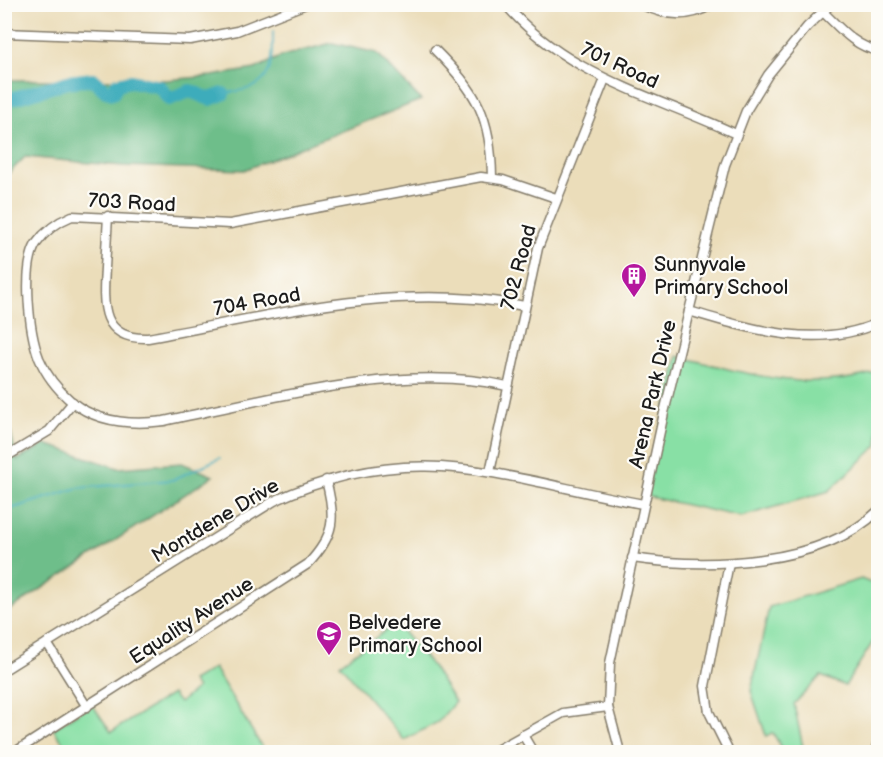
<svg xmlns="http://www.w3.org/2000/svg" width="883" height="757" font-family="'Balsamiq Sans',sans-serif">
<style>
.green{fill:#88e0a5;stroke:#527e60;stroke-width:1.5}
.forest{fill:#6ebe8a;stroke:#456d53;stroke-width:1.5}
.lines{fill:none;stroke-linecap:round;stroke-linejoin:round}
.stream{stroke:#3eacbb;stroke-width:2}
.river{stroke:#3eacbb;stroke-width:14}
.minor-casing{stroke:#847c6b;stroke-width:11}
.minor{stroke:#fff;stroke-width:8}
.labels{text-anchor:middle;stroke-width:4.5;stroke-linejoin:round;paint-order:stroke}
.street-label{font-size:20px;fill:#1c1c1c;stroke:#fdfcf7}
.poi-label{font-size:20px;fill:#1c1c1c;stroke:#fdfcf7;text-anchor:start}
</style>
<rect width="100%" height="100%" fill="#fdfcf7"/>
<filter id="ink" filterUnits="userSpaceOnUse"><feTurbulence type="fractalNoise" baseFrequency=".0167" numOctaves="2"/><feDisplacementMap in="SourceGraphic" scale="12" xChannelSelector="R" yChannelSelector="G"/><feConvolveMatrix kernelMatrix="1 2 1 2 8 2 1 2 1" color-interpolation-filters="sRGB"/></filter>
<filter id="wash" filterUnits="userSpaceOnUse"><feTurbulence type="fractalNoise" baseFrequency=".008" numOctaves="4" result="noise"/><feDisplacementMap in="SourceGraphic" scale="24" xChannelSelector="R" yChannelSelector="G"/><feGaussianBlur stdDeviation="1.35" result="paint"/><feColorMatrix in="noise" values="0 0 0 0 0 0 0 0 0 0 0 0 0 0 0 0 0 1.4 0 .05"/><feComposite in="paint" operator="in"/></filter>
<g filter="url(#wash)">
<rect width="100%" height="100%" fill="#ebddba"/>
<g class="green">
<path d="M 678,356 C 748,374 806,393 878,372 L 878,445 L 829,491 L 741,517 L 645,496 Z"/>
<polygon points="861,579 878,586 878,634 845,686 821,676 794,704 804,752 784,752 773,733 766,736 751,691 769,607"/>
<polygon points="396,623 432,666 455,702 438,722 404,740 340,664"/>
<polygon points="214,668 265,752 70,752 53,729 92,704 111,732 172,694 179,703 197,688 192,681"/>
</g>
<g class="forest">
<polygon points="332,43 377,53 421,100 244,170 123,166 25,157 5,177 5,80 166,80 212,76 255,69 282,56"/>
<polygon points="4,402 17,460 46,444 118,468 182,463 213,476 5,613"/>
</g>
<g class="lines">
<g class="stream">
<path d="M 223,94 C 233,91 246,91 255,86 C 275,76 273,49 273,31"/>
<polyline points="4,511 78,488 172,480 220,458"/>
</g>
<polyline class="river" points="4,101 68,82 93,79 106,91 113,93 117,84 131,81 160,87 169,99 190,91 210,99 223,94"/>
</g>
</g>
<g filter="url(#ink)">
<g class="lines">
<defs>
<g id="minor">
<path d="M 505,4 C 567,77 653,95 736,134"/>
<path d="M 640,4 C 666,16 688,19 713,4"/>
<path d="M 823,12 C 840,28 854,46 878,51"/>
<polyline points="4,33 190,40 237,31 306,4"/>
<path d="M 435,50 C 477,92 491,116 492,177"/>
<path d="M 108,216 C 107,233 106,251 105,268 C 103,304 100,340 148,338 C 273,315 397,281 524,306"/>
<path d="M 689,311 C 750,329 817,350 878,323"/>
<path d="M 507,386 C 402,362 269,399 164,421 C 133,425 98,423 72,402 C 58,390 46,375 39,358 C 29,332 22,268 36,244 C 45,231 57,222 72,216 L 230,224 L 481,177 L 503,180 L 556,198"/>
<polyline points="4,458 49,431 73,402"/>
<polyline points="490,472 538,248 605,79"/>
<path d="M 632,558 C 706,569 822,566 878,511"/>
<polyline points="729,563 705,686 709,712 729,752"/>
<polyline points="47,643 87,707"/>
<path d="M 4,670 L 274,501 C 416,436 501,478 643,504"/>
<polyline points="523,735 533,752"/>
<path d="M 15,752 L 308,564 C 335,535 336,518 326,480"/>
<polyline points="493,752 563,713 608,707"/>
<polyline points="620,752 608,707 610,663 664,413 725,165 746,111 768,75 807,27 831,4"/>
<polyline points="875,752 878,741"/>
</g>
</defs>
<use href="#minor" class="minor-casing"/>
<use href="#minor" class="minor"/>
</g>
</g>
<defs>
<symbol id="building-pin" viewBox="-11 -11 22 30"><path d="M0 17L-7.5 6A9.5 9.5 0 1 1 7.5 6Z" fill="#b5179e" stroke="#fdfcf7"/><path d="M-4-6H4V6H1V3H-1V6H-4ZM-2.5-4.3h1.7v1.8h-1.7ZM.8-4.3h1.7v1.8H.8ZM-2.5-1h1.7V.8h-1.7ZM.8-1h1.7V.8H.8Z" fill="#fff"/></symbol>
<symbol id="school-pin" viewBox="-11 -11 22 30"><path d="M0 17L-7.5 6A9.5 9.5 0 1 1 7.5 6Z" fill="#b5179e" stroke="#fdfcf7"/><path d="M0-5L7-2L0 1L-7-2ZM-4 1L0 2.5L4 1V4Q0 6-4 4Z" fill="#fff"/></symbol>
</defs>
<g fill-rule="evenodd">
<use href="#building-pin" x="619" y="261" width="30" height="40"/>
<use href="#school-pin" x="314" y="619" width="30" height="40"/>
</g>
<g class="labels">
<g class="street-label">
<text transform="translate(620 65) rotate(25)" y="7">701 Road</text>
<text transform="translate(132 202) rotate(3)" y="7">703 Road</text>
<text transform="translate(518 267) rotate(-75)" y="7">702 Road</text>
<text transform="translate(257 301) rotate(-10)" y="7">704 Road</text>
<text transform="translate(652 394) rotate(-77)" y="7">Arena Park Drive</text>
<text transform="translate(215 520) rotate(-31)" y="7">Montdene Drive</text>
<text transform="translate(191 620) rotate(-33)" y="7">Equality Avenue</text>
</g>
<g class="poi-label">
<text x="654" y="271">Sunnyvale<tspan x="654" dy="23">Primary School</tspan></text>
<text x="348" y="629">Belvedere<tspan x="348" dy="23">Primary School</tspan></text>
</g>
</g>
<rect width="883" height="757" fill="none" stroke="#fdfcf7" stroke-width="24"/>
</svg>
